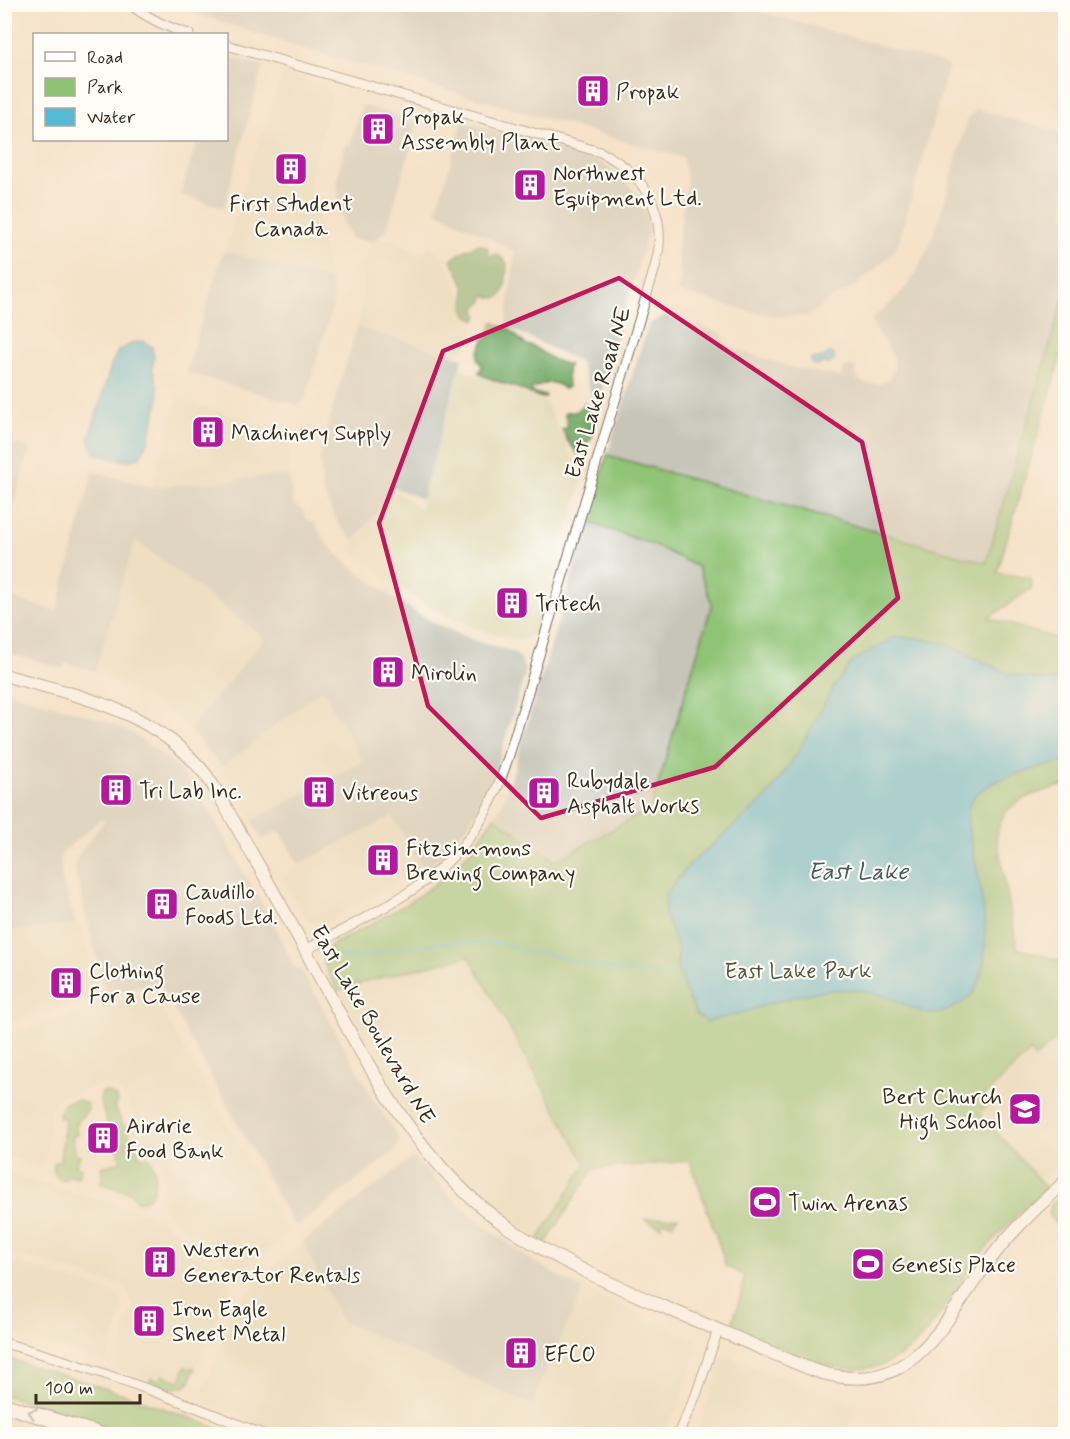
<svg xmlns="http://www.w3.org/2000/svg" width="1070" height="1439" font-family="Mynerve,sans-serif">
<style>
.built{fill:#e4dbba}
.industrial{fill:#c6c5b8}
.green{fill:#8fc374;stroke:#657649;stroke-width:1.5}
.forest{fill:#73a966;stroke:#576a42;stroke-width:1.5}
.water{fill:#57bad5;stroke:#49727a;stroke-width:1.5}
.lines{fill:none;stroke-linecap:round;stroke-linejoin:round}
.stream{stroke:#57bad5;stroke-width:2}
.minor-casing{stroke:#7c6a5a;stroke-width:11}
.major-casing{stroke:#7c6a5a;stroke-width:14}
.highway-casing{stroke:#7c6a5a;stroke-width:16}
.minor{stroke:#fff;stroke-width:9}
.major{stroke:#fff;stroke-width:12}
.highway{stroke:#fff;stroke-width:14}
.oneway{stroke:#a79f9a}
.marked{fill:none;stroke:#c2185b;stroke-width:4.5;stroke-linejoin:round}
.labels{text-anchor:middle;stroke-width:4.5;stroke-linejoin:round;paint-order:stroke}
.poi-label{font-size:22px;fill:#3b2a1e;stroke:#fdfcf7;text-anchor:start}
.street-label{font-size:22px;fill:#3b2a1e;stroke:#fdfcf7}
.park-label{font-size:22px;fill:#545838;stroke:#fdfcf7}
.water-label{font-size:24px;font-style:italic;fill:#455c5e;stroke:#fdfcf7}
</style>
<rect width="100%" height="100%" fill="#fdfcf7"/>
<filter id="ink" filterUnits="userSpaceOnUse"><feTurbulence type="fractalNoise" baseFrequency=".0167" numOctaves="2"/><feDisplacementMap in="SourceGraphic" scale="12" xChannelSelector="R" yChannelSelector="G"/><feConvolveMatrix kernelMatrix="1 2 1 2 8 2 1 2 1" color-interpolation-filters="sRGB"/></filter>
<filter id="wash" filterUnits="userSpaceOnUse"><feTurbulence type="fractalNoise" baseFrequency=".008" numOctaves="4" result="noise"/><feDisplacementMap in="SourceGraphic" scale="24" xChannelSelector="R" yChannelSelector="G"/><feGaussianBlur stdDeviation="1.35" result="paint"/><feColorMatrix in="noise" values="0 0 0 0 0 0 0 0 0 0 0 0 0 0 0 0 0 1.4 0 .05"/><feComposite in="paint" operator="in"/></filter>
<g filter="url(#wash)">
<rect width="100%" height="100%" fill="#f5e2c9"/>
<g class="built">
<polygon points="283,73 323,84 330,90 332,97 310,180 312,197 331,281 225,251 253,159"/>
<polygon points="381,239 392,239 422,254 430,247 446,260 474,327 474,339 464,348 452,355 357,327 362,303 363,283 358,266 369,250"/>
<polygon points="461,368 546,403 583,479 539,627 535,634 522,640 512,639 483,631 452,619 437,611 418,600 348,549 394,490 421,509 420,506"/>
<polygon points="178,398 282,431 288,435 290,441 289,475 151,487"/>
<polygon points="135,540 265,638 189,730 169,712 146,697 95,671"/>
<polygon points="323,689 362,761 252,821 222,767"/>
<polygon points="392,815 422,867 324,924 307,921 282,877"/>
<polygon points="76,924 82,929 101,996 5,1025 5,931"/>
<polygon points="469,956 586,1164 539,1238 507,1216 478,1192 439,1153 410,1117 383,1075 337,991 367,981"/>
<polygon points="138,996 160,1006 286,1229 286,1235 249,1266 244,1268 237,1268 231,1266 219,1257 168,1214 164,1209 161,1201 163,1176 161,1162 123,1093 113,1086 101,1085 64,1096 56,1101 51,1112 46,1153 44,1158 37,1166 5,1157 5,1034"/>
<polygon points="1065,1031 1065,1158 1040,1182 979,1113 988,1105 982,1098 1030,1052"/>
<polygon points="4,1172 146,1213 164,1222 225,1274 230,1284 230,1289 215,1319 191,1381 187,1386 184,1388 173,1389 115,1368 133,1305 124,1287 5,1251"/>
<polygon points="303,1242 341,1321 531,1403 583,1289 695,1339 698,1351 678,1407 662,1434 284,1434 212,1404 207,1401 204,1397 203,1390 230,1324 246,1293 272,1267"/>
<polygon points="4,1260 115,1293 120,1300 122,1311 107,1363 5,1331"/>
<polygon points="724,1356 803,1385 858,1402 846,1434 712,1434 698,1429"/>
</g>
<g class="industrial">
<polygon points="172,5 738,5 949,65 900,238 896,248 890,256 856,286 831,299 813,313 805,316 778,316 752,312 678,292 681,278 677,253 678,242 687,181 683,158 284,43"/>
<polygon points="227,56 263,66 224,208 180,195 197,140 226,140"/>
<polygon points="362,105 418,121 387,229 374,242 351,239 343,222 339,202 337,181 345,143 350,145"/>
<polygon points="977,109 1065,134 1065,293 986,563 607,455 649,323 665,316 722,333 726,344 738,350 795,368 841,377 844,367 855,366 858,380 864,383 879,384 889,379 894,369 894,358 870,320 889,305 908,285 915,274 928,249 943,206 968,118"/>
<polygon points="463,122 591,158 602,163 624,179 638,196 647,215 649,228 597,405 595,404 580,362 506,326 515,251 436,211"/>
<polygon points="225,251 331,281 333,296 332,308 305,400 298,405 186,372 221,258"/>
<polygon points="357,327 463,358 422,499 388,485 394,490 354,541 339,525 327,502 322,486 320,460 324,438"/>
<polygon points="5,441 30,448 5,537 4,441"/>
<polygon points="93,471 151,487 289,475 294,505 302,509 307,520 313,522 328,545 343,560 392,597 418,614 439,625 470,639 513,652 521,659 524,666 525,673 496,769 490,786 482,803 468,825 442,856 425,871 392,816 299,865 281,833 276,832 262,840 252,821 362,761 323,689 222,767 189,730 265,638 135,540 95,671 65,663 63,669 5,652 5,597 57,611"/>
<polygon points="588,522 654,545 698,567 712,604 651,808 556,861 494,817 501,806 509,786"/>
<polygon points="7,691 103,720 132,733 170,760 183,774 202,799 253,888 271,917 293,965 301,970 304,974 373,1098 400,1139 396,1150 299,1225 293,1224 158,981 107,994 87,921 75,869 76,858 104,821 101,819 65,850 61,855 62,879 76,924 5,931 4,701"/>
<polygon points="413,1157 461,1207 495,1234 536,1263 563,1279 583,1289 531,1404 341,1321 303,1242"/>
</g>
<g class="green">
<path d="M 1065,293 L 1065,342 L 997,573 L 1031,578 L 1032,588 L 989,618 L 1065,641 L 1065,785 C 1035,794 999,799 997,838 L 1017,948 L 1065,962 L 1065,1031 L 1035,1058 L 1030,1052 L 982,1098 L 988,1105 L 979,1113 L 1046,1188 C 1023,1209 1002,1229 982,1253 C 942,1302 918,1380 840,1368 C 805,1362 767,1341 734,1326 L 733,1320 L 741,1295 L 744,1275 L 725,1266 L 723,1256 L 690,1161 L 593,1169 L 546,1243 L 539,1238 L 586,1164 L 469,956 L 367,981 L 337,991 L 323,962 L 330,946 C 377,920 426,898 464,858 C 476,846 484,831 494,817 L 556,861 L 651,808 L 712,604 L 698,567 L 654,545 L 588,522 L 607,455 L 986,563 Z"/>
<path d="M 102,1092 C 110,1092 116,1094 118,1102 L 114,1107 L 133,1142 L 119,1146 L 117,1143 L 114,1143 L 100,1101 Z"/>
<path d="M 78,1100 L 87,1104 L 88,1110 C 80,1120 74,1119 77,1135 L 72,1137 L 76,1154 L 80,1155 L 76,1167 L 81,1168 L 78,1177 L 69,1175 L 66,1179 L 61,1180 C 54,1175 51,1169 55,1162 L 60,1161 L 65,1119 L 60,1118 L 59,1112 L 65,1103 Z"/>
<path d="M 134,1144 L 142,1158 L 146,1157 L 150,1158 C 158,1172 158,1200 138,1202 L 135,1200 L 132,1193 L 101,1184 L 102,1175 L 101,1167 L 121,1161 L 117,1150 Z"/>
<polygon points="1065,1192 1065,1236 1049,1216 1051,1205"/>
<polygon points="678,1217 672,1224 666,1222 662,1223 661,1227 644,1219"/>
<polygon points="4,1357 130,1396 196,1420 230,1434 126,1434 44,1406 5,1396"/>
<polygon points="185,1367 192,1369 193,1367 195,1369 190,1381 184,1388 183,1386 173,1389 150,1381 151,1378 160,1380 162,1375 180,1381"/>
</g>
<g class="forest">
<path d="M 481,244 L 488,248 L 488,254 L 489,256 L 498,254 L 507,263 C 506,272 508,300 494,298 C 491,298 488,296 485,295 L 483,301 L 476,308 L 478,316 L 476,320 C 456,312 468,300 464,287 C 462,277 456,268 451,260 C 460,253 469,246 481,244 Z"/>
<path d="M 493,322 L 510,330 L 526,345 L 532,346 L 554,360 L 569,365 L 567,371 L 568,387 L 564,389 C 552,378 545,384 531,389 L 532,392 L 546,396 L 545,398 C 536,398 530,393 522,390 C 508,385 494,381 480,374 L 479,372 L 482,367 L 478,358 L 478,353 L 484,340 L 490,333 L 492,323 Z"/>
<path d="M 585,404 L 589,407 C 590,416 596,430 591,439 C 591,440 589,441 588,442 C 585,446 585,448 583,452 L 578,454 L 567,440 L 562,429 L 567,428 C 569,423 564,418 565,412 L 576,412 Z"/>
</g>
<g class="water">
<polygon points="144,341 152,347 154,358 152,368 157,385 159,398 148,442 139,458 127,461 98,455 93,451 89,438 112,363 118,351 133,343"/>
<polygon points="828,353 832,353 835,359 830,364 822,363 817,366 811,363 811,359 824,358"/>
<path d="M 896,637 L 918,638 L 947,644 L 1009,674 L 1033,678 L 1065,681 L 1065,761 C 1041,768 994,777 977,793 C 960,809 970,834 974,853 C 981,892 994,951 976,988 C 970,1000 956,1007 944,1012 C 928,1019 911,1006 897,1001 C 882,996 865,990 848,990 C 811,988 773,1003 738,1014 C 728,1017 717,1019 707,1022 L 696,1014 L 685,991 L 677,967 L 678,950 L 664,912 L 666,893 L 689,865 L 767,797 L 796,755 L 835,685 L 854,660 Z"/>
</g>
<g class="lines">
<polyline class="stream" points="337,956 355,958 413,946 444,943 499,943 525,951 551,955 618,971 651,974 662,976 679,973"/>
</g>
</g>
<g filter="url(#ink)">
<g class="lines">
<defs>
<g id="minor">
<path d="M 129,4 C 148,18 167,28 189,34"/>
<path d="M 226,45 L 600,152 C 638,170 662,202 659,246 C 658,260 653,274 649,287 L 519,722 C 509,756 499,790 481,820 C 443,885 368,915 306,950"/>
<path d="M 4,1343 C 93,1367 178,1399 262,1434"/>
<polyline points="678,1434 696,1395 718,1330"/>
</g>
<path id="major" d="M 4,675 C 81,697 153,709 206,775 C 212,783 217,793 223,802 C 252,855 283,907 311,961 C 364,1058 415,1163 509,1228 C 560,1262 615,1286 671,1310 C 719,1330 766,1351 813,1370 C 917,1405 943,1317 995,1253 C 1016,1226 1041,1203 1066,1181"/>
<polyline id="highway" points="4,1405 99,1434"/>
</defs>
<use href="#minor" class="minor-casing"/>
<use href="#major" class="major-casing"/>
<use href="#highway" class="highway-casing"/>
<use href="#minor" class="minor"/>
<use href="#major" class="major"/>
<use href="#highway" class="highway"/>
</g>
<defs><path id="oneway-chevron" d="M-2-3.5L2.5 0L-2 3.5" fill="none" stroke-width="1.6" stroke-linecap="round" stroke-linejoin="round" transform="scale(1.5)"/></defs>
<use class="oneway" href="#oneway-chevron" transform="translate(32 1413) rotate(-163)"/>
</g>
<path d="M0 0H1070V1439H0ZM 619,278 L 862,442 L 898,598 L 715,767 L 541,818 L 428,706 L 379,523 L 443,351 Z" fill="#f5e2c9" fill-opacity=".55" fill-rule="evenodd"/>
<path class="marked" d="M 619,278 L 862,442 L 898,598 L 715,767 L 541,818 L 428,706 L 379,523 L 443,351 Z"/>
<defs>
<symbol id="building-square" viewBox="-11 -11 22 22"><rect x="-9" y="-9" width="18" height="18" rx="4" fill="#b5179e" stroke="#fdfcf7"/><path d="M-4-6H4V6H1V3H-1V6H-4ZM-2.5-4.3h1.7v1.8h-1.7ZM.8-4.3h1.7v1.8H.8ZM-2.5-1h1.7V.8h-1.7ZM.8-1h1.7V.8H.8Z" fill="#fff"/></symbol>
<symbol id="school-square" viewBox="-11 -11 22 22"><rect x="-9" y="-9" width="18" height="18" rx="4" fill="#b5179e" stroke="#fdfcf7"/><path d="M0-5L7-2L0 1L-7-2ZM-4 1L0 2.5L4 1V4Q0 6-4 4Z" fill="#fff"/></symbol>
<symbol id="stadium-square" viewBox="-11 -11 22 22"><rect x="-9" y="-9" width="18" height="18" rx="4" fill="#b5179e" stroke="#fdfcf7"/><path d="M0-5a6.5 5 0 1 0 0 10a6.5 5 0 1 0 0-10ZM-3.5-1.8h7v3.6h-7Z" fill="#fff"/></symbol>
</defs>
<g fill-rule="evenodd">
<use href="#building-square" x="574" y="72" width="38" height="38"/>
<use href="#building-square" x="359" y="110" width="38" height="38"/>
<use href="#building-square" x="272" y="150" width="38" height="38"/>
<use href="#building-square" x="511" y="166" width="38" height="38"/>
<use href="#building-square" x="189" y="413" width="38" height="38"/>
<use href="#building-square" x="493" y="584" width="38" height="38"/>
<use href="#building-square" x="369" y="653" width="38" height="38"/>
<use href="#building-square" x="97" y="771" width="38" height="38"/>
<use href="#building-square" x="300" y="773" width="38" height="38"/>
<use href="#building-square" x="525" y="774" width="38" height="38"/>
<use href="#building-square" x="364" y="841" width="38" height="38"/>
<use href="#building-square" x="143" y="885" width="38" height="38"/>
<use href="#building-square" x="47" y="964" width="38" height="38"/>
<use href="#school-square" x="1006" y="1090" width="38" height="38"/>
<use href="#building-square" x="84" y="1119" width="38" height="38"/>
<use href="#stadium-square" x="746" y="1183" width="38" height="38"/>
<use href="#building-square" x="141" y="1243" width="38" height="38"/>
<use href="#stadium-square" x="849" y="1245" width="38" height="38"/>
<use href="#building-square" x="130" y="1302" width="38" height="38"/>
<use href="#building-square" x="502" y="1334" width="38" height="38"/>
</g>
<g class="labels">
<g class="poi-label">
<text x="616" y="99">Propak</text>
<text x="401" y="124">Propak<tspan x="401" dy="25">Assembly Plant</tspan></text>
<text x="553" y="180">Northwest<tspan x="553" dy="25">Equipment Ltd.</tspan></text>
<text x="291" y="211" text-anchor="middle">First Student<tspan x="291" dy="25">Canada</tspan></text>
<text x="231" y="440">Machinery Supply</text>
<text x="535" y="611">Tritech</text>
<text x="411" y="680">Mirolin</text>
<text x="567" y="788">Rubydale<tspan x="567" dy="25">Asphalt Works</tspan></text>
<text x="139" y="798">Tri Lab Inc.</text>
<text x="342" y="800">Vitreous</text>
<text x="406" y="855">Fitzsimmons<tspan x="406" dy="25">Brewing Company</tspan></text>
<text x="185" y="899">Caudillo<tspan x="185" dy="25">Foods Ltd.</tspan></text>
<text x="89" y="978">Clothing<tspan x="89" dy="25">For a Cause</tspan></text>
<text x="1002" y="1104" text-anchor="end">Bert Church<tspan x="1002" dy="25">High School</tspan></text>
<text x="126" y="1133">Airdrie<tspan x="126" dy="25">Food Bank</tspan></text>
<text x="788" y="1210">Twin Arenas</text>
<text x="183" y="1257">Western<tspan x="183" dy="25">Generator Rentals</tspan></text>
<text x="891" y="1272">Genesis Place</text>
<text x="172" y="1316">Iron Eagle<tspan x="172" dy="25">Sheet Metal</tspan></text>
<text x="544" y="1361">EFCO</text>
</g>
<g class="street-label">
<text transform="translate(597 392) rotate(-73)" y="8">East Lake Road NE</text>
<text transform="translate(374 1024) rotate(60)" y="8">East Lake Boulevard NE</text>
</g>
<g class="park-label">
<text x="798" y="978">East Lake Park</text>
</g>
<g class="water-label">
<text x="858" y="879">East Lake</text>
</g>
</g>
<rect width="1070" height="1439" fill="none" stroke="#fdfcf7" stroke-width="24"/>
<rect x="33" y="33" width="195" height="108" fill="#fdfcf7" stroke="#afa8a0" stroke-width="1.5"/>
<rect x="45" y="52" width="30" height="9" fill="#ffffff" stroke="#afa8a0" stroke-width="1.5"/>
<text x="87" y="63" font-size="18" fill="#3b2a1e">Road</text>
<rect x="45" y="78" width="30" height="18" fill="#8fc374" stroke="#afa8a0" stroke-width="1.5"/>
<text x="87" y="93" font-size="18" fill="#3b2a1e">Park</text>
<rect x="45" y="108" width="30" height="18" fill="#57bad5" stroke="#afa8a0" stroke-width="1.5"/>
<text x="87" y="123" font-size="18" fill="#3b2a1e">Water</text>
<path d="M36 1394v9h104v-9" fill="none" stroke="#3b2a1e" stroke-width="3"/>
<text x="45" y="1394" font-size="18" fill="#3b2a1e" stroke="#fdfcf7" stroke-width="4.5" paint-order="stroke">100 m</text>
</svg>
